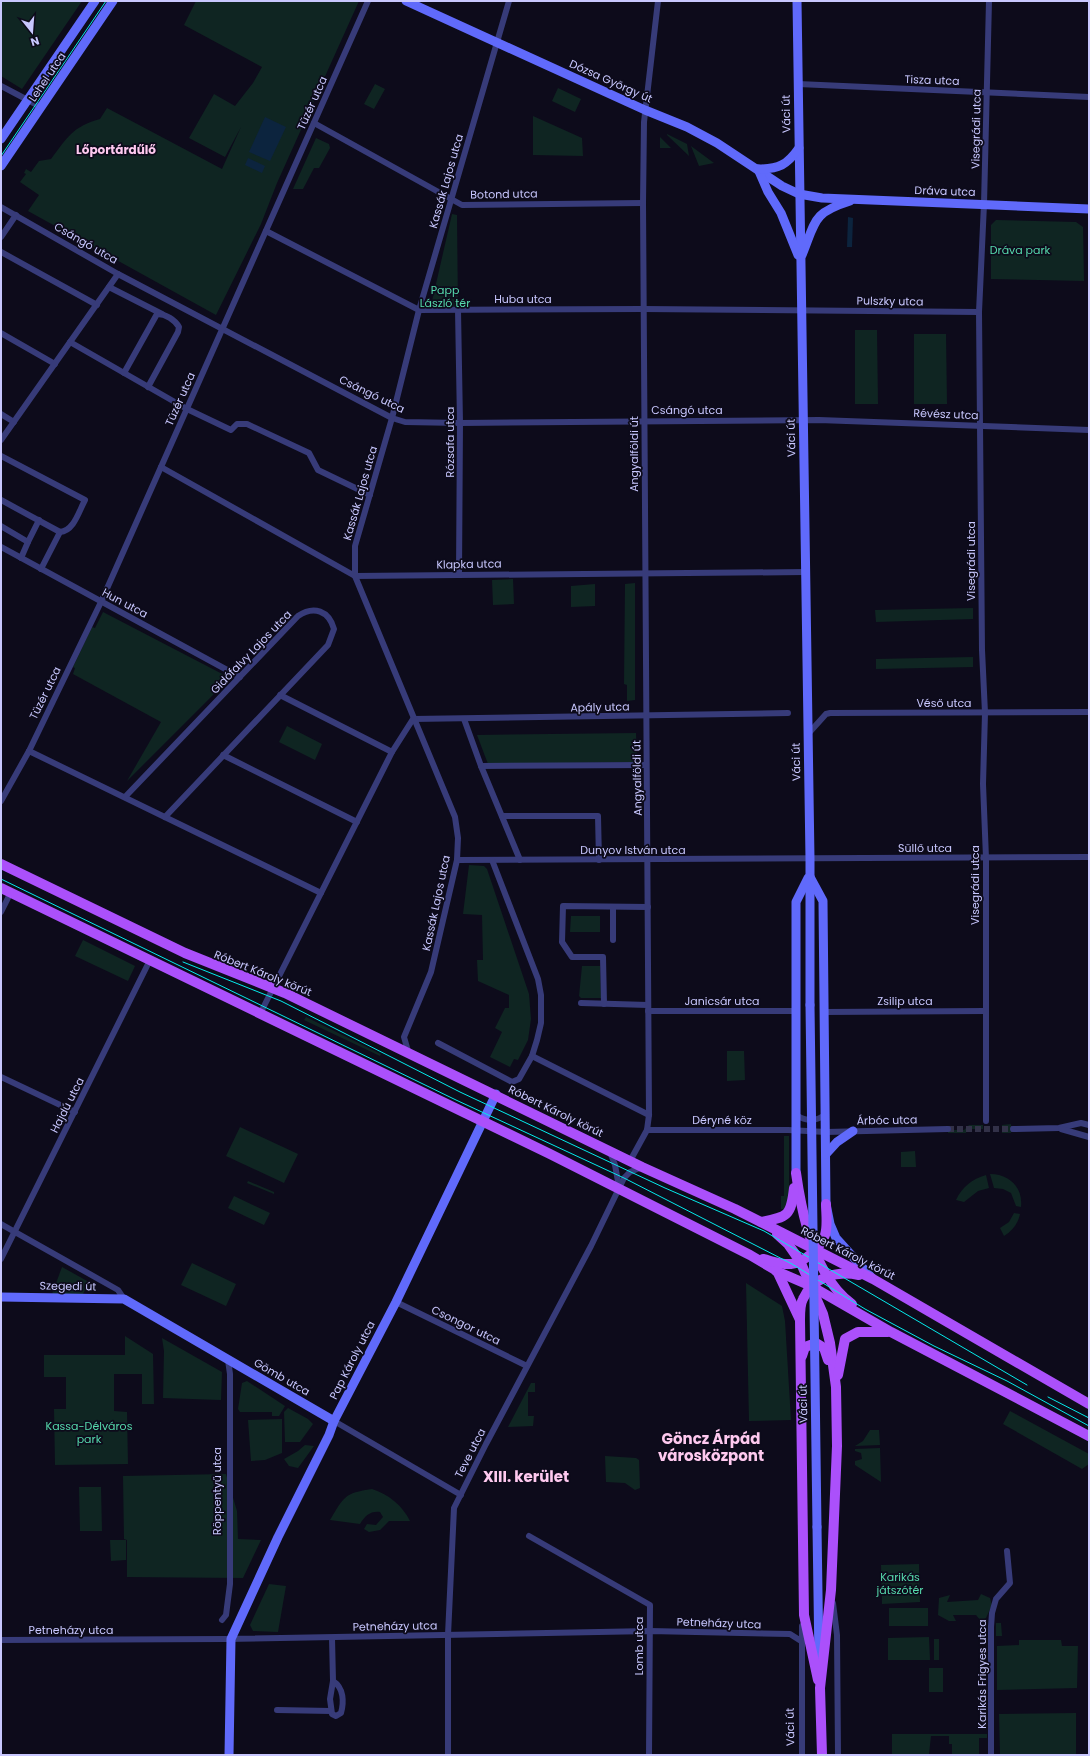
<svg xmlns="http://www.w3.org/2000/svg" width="1090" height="1756" font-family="Poppins,sans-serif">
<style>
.green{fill:#0f2522;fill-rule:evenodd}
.water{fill:#0c243e}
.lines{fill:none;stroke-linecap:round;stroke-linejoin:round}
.street-tunnel{stroke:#323148;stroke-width:6;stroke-dasharray:6 3;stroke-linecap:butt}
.street{stroke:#373b79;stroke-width:6}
.secondary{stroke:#606afb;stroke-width:9}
.primary{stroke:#ab50fb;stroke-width:10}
.tram{stroke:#05eaeb;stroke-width:1}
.secondary-bridge{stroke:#606afb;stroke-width:9}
.labels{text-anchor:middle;stroke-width:3.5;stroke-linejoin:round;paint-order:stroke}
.street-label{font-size:11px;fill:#c8c7fe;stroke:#0d0b1b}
.park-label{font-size:11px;fill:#56dbad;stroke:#0d0b1b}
.neighbourhood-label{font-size:12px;font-weight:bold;fill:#fec9ef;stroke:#0d0b1b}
.district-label{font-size:15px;font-weight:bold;fill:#fec9ef;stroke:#0d0b1b}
</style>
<rect width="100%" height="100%" fill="#0d0b1b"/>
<g class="green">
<polygon points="1,1 82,1 22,89 1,76"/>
<path d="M 196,1 L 359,1 L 277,183 L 261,224 L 216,315 L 28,211 L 39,195 L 20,182 L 26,174 L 24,173 L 26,169 L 31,172 L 39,161 L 51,159 C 68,137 72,127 100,119 L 107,108 L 222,169 L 241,127 L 225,157 L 189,138 L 214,94 L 235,106 L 253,83 L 262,67 L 184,25 Z"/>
<polygon points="375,84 385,89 374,109 364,104"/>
<polygon points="558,88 581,99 575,112 552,101"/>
<polygon points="533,116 582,138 583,156 533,155"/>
<polygon points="667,134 687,144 689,156 667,135"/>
<polygon points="660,137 671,148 660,148"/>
<polygon points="316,138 329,144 330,148 319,168 314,168 303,189 293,189"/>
<polygon points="691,146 714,163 699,166"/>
<polygon points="452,214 457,215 458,310 430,310"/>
<polygon points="996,220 1076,222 1083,227 1084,281 991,279 991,225"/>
<polygon points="855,330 877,330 878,404 855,404"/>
<polygon points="914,334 946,334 947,404 914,404"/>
<polygon points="513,579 514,604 493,605 492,580"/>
<polygon points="635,583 635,700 627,701 627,685 624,684 625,584"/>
<polygon points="595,584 595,606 571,607 571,586"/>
<polygon points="973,608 973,619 876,622 875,610"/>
<polygon points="103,612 230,678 127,781 161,722 73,674 75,668 73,667 92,627 95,628"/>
<polygon points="973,657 973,667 876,669 876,659"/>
<polygon points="287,726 322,744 315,760 279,742"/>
<polygon points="636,733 637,762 488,764 477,735"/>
<polygon points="469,865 484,866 487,869 529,994 531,1019 528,1040 518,1060 514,1059 510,1067 490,1057 502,1032 495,1028 505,1008 509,1008 509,995 478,981 477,960 483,960 482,915 463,914"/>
<polygon points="571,916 600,916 600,932 570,932"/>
<polygon points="83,940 135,966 128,981 75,956"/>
<polygon points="582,966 600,966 601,998 581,998 579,996"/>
<polygon points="306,1017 381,1054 380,1056 304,1020"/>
<polygon points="727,1051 744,1051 745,1080 727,1081"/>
<polygon points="1011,1124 1011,1133 1002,1133 1002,1125"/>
<polygon points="969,1125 983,1125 983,1129 967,1129 966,1133 948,1133 948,1130 964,1130"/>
<polygon points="240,1127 298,1154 284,1183 226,1156"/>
<polygon points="784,1136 789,1136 789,1209 781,1209 781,1196 784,1196"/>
<polygon points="915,1151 916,1167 901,1167 901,1152"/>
<path d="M 990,1174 C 1010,1174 1023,1188 1021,1207 L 1016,1206 L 1011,1193 L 1003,1189 L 994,1188 Z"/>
<path d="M 986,1175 L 989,1188 L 978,1191 L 964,1202 L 956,1200 C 962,1187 972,1179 986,1175 Z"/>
<polygon points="248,1181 274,1192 274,1194 247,1183"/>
<polygon points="234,1196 270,1213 264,1225 228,1208"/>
<path d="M 1014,1213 L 1020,1214 C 1018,1224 1012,1231 1004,1236 L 1000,1228 L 1009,1222 Z"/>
<polygon points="192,1263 236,1284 226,1306 181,1285"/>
<polygon points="62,1267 89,1282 83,1294 52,1294"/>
<polygon points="746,1283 782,1306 785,1321 791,1420 749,1421"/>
<polygon points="125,1336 153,1354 154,1404 142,1404 142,1374 114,1374 114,1411 127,1412 128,1464 55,1465 54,1409 66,1409 66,1377 44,1377 44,1355 125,1355"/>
<polygon points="162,1338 222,1372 221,1400 163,1398 164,1351"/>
<polygon points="247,1381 285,1406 279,1416 272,1416 272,1412 240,1412 238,1409 242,1383"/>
<polygon points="531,1383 535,1383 535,1392 528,1392 528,1416 534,1416 533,1426 508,1427"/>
<polygon points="288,1408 308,1419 313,1424 300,1442 285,1442 284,1412"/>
<polygon points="1010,1411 1089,1454 1089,1464 1082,1469 1003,1424"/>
<polygon points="282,1419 282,1453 265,1460 251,1461 248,1420"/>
<polygon points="870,1430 879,1430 880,1445 855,1446 863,1441"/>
<polygon points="305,1445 314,1446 298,1468 289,1466 284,1459 298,1451"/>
<polygon points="880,1448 881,1482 855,1465 855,1461 862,1459 861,1453 855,1451 855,1449"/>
<polygon points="605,1456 636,1458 639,1460 640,1488 635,1490 625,1483 606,1482"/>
<polygon points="226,1474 237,1511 238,1539 261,1540 243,1578 127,1577 127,1540 124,1539 123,1476"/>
<polygon points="79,1487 101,1487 102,1531 80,1531"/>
<path d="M 372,1489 C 388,1494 403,1506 410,1521 L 389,1521 L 380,1530 L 369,1532 L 364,1529 L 367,1524 L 376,1525 L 383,1517 L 380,1512 C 370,1511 365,1516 360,1524 L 330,1520 C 344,1497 344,1493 372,1489 Z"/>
<polygon points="110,1540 126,1540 126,1560 111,1561"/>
<polygon points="919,1564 920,1602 882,1604 881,1565"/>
<polygon points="269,1584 286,1586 278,1632 253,1631 250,1625"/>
<polygon points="981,1594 990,1598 992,1605 986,1618 981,1621 976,1615 953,1615 956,1621 949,1621 938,1615 939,1598 950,1595 947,1602 978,1600"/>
<rect x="889" y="1608" width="39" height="18"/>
<polygon points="996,1623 1001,1623 1002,1636 996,1636"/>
<polygon points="929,1637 930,1660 888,1660 888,1638"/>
<rect x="934" y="1639" width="5" height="21"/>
<polygon points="1019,1640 1061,1640 1062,1646 1078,1646 1077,1688 997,1690 997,1646 1019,1645"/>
<rect x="929" y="1668" width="14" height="24"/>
<polygon points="1076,1713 1076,1754 1000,1754 999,1714"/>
<path d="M 892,1734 L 987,1734 L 987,1738 L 979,1738 L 979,1755 L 892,1755 ZM 931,1736 L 949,1736 L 949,1744 L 952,1744 L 952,1754 L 929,1754 Z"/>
</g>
<g class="water">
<polygon points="265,117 286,127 270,161 249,152"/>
<polygon points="248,158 265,166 262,173 245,165"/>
<polygon points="848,217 853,218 852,247 847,247"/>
</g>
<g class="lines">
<polyline class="street-tunnel" points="948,1129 1013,1129"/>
<g class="street">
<polyline points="798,84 1089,97"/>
<polyline points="1,86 41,107"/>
<polyline points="314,123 462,205 643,203"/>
<polyline points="1,207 118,274 392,418 405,422 460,423 819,420 1089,430"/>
<polyline points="266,231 419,310 643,309 979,312"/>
<polyline points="1,237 16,215"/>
<polyline points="1,252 97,305"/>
<polyline points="109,287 162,314"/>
<polyline points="458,310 460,423 459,574"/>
<polyline points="1,333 55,364"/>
<polyline points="70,342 187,409 231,430 237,424 247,424 309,453 318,470 370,495"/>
<path d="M 124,373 L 157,314 C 166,314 175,320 179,327 L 178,332 L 148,387"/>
<polyline points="1,414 14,422"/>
<polyline points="1,440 118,274"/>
<path d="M 1,456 L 85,500 C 79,511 74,531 60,532 L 1,500"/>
<polyline points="161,467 355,576 805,572"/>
<polyline points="1,526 28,542 21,558"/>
<polyline points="28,542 39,520"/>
<polyline points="1,547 240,677"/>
<polyline points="41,569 60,532"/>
<polyline points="280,695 392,752"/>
<polyline points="464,719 481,766 520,860"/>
<polyline points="808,734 826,714 830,713 1089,712"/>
<polyline points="29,751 321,893"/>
<polyline points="223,755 357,822"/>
<polyline points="481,766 646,765"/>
<path d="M 125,797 L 298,616 C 314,605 329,611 334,629 L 328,645 L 165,817"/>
<polyline points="1,801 29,751 101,602 368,1"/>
<polyline points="502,816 598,816 599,860"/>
<polyline points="457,860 1089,857"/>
<polyline points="1,912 11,892"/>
<polyline points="613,940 613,907"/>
<polyline points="581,1003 648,1005"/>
<polyline points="604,1004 603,957 572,957 562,942 563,906 648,907"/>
<polyline points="648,1011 796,1011"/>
<polyline points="824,1012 985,1011"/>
<polyline points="260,1014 392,752 413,719 788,713"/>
<polyline points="438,1043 512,1082 519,1079 532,1056 537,1040 541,1023 541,995 538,979 492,860"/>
<polyline points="408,1051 404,1037 431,972 457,860 458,838 455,817 355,576 355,546 392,418 419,310 509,1"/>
<polyline points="532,1056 649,1115"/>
<polyline points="1,1077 75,1112"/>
<path d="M 796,1115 C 807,1122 816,1122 826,1114"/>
<polyline points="986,1121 986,858 983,784 985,713 982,650 979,312 984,204 989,1"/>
<polyline points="1013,1129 1059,1128 1081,1123 1089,1125"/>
<polyline points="1061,1129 1089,1137"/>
<polyline points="647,1130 788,1130 826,1132 948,1129"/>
<polyline points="610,1152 615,1165 619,1187"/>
<polyline points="630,1161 647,1130 649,1115 643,203 644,122 658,1"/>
<polyline points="1,1224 118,1290 124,1299"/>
<polyline points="1,1259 150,960"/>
<polyline points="396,1302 527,1366"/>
<polyline points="334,1421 461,1495"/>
<polyline points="529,1536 650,1605 649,1755"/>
<polyline points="833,1603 837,1635 838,1755"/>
<polyline points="222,1620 226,1615 230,1584 230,1374 228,1360"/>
<path d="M 332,1638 L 333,1681 L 330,1699 L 332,1714 L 336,1716 L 341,1713 C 344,1702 344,1688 333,1681"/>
<polyline points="1,1640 225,1639 650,1631 790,1634 801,1641"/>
<polyline points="277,1710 331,1711"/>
<polyline points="448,1755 448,1635 454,1508 486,1444 591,1246 624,1178 630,1172 642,1167"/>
<polyline points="802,1755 802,1626"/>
<polyline points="991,1755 991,1627 992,1613 996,1599 1010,1583 1007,1551"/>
</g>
<g class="secondary">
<polyline points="406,1 645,110 687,127 717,143 782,186 799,194 822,198 1089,209"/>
<polyline points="797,1 810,859 810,1005"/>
<polyline points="1,139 95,1"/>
<polyline points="1,166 113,1"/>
<polyline points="758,169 768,192 781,213 798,255"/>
<path d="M 758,169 C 779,169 787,165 799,148"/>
<path d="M 802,255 C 816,221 812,213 850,201"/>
<polyline points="810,877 823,901 826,1204 830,1224 836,1238 872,1278"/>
<polyline points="826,1154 837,1142 853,1131"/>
<polyline points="796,1173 796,902 808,878"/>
<polyline points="1,1297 124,1299 334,1421"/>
<polyline points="817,1527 819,1661"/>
<polyline points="229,1755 231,1639 278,1537 329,1435 334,1421 396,1302 496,1094"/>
</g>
<g class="primary">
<polyline points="1,864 185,953 285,993 642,1167 735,1209 873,1279 1089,1404"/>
<polyline points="1,888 550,1154 750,1255 777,1271 800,1320"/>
<path d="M 796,1173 C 802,1216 815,1278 852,1304"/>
<path d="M 761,1222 C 788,1217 791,1216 794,1188"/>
<polyline points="777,1234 788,1244 800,1261 823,1314 830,1343 836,1387 837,1446 831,1590 820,1688 822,1755"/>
<path d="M 763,1259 C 772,1261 781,1265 791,1264 C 804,1263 821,1247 825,1235 C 828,1226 826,1213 826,1204"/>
<polyline points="776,1271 811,1286 891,1332 1089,1436"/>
<polyline points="802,1356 805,1347 816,1343 824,1348 828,1360"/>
<polyline points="838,1375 845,1339 858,1332 888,1332"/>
<path d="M 818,1680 L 804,1615 L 800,1320 C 800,1314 800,1304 803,1299 C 813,1277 837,1270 859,1275"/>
</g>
<g class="tram">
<polyline points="1,156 106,1"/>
<polyline points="1,879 456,1100 624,1178 792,1264 865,1309 934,1346 1007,1381 1089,1426"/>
<polyline points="183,962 281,1001 460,1092 665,1188 764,1231 1027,1385"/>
<polyline points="1048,1397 1089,1418"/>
</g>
<polyline class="secondary-bridge" points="810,1005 817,1527"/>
</g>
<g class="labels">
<g class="street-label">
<text transform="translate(47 77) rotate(-56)" y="4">Lehel utca</text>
<text transform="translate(932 80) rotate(2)" y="4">Tisza utca</text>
<text transform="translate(611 81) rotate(24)" y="4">Dózsa György út</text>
<text transform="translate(312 103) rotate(-66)" y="4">Tüzér utca</text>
<text transform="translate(786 114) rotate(-91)" y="4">Váci út</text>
<text transform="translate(976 129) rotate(-89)" y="4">Visegrádi utca</text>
<text transform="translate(446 181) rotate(-74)" y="4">Kassák Lajos utca</text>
<text transform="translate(945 191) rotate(2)" y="4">Dráva utca</text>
<text transform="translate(504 194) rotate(-1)" y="4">Botond utca</text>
<text transform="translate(86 243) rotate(30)" y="4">Csángó utca</text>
<text x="523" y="303">Huba utca</text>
<text transform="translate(890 301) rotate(1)" y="4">Pulszky utca</text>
<text transform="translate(372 394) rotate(26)" y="4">Csángó utca</text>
<text transform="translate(180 399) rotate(-66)" y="4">Tüzér utca</text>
<text x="687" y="414">Csángó utca</text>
<text transform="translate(946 414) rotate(2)" y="4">Révész utca</text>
<text transform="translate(791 438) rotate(-91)" y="4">Váci út</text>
<text transform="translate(450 442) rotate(-90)" y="4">Rózsafa utca</text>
<text transform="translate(634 454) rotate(-90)" y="4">Angyalföldi út</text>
<text transform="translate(360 493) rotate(-74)" y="4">Kassák Lajos utca</text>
<text transform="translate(971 561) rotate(-90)" y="4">Visegrádi utca</text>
<text transform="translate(469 564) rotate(-1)" y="4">Klapka utca</text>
<text transform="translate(125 603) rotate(28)" y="4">Hun utca</text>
<text transform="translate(251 652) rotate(-46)" y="4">Gidófalvy Lajos utca</text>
<text transform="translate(45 693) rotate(-64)" y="4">Tüzér utca</text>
<text x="944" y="707">Véső utca</text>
<text transform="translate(600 707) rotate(-1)" y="4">Apály utca</text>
<text transform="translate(796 762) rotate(-91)" y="4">Váci út</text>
<text transform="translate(637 778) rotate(-91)" y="4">Angyalföldi út</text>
<text x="925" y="852">Süllő utca</text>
<text x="633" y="854">Dunyov István utca</text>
<text transform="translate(975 885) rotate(-90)" y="4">Visegrádi utca</text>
<text transform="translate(436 903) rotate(-78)" y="4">Kassák Lajos utca</text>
<text transform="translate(263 973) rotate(22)" y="4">Róbert Károly körút</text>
<text x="722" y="1005">Janicsár utca</text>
<text x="905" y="1005">Zsilip utca</text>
<text transform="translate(67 1105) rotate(-63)" y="4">Hajdú utca</text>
<text transform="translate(556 1111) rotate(26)" y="4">Róbert Károly körút</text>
<text x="722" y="1124">Déryné köz</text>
<text transform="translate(887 1120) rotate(-1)" y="4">Árbóc utca</text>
<text transform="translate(848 1253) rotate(27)" y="4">Róbert Károly körút</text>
<text transform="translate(68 1286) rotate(1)" y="4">Szegedi út</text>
<text transform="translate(466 1325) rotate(26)" y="4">Csongor utca</text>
<text transform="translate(352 1360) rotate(-63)" y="4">Pap Károly utca</text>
<text transform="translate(282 1377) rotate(30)" y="4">Gömb utca</text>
<text transform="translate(803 1404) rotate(-91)" y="4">Váci út</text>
<text transform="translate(470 1453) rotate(-63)" y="4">Teve utca</text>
<text transform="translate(217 1491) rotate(-90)" y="4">Röppentyű utca</text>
<text transform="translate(719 1623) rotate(2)" y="4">Petneházy utca</text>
<text transform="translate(395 1626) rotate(-1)" y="4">Petneházy utca</text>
<text x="71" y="1634">Petneházy utca</text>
<text transform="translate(639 1646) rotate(-90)" y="4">Lomb utca</text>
<text transform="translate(982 1674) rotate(-90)" y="4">Karikás Frigyes utca</text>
<text transform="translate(790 1727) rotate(-91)" y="4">Váci út</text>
</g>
<g class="park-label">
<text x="1020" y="254">Dráva park</text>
<text x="445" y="294">Papp<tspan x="445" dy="13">László tér</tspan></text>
<text x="89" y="1430">Kassa-Délváros<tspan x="89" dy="13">park</tspan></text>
<text x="900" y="1581">Karikás<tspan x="900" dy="13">játszótér</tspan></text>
</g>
<g class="neighbourhood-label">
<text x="116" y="154">Lőportárdűlő</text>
</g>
<g class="district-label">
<text x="711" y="1444">Göncz Árpád<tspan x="711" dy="17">városközpont</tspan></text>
<text x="526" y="1482">XIII. kerület</text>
</g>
</g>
<rect width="1090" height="1756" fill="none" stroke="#c8c7fe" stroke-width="4"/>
<g transform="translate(32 32) rotate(163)" stroke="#0d0b1b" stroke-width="3" paint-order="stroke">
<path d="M0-3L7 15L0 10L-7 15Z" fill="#c8c7fe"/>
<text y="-6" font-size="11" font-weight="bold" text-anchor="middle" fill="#c8c7fe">N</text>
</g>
</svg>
